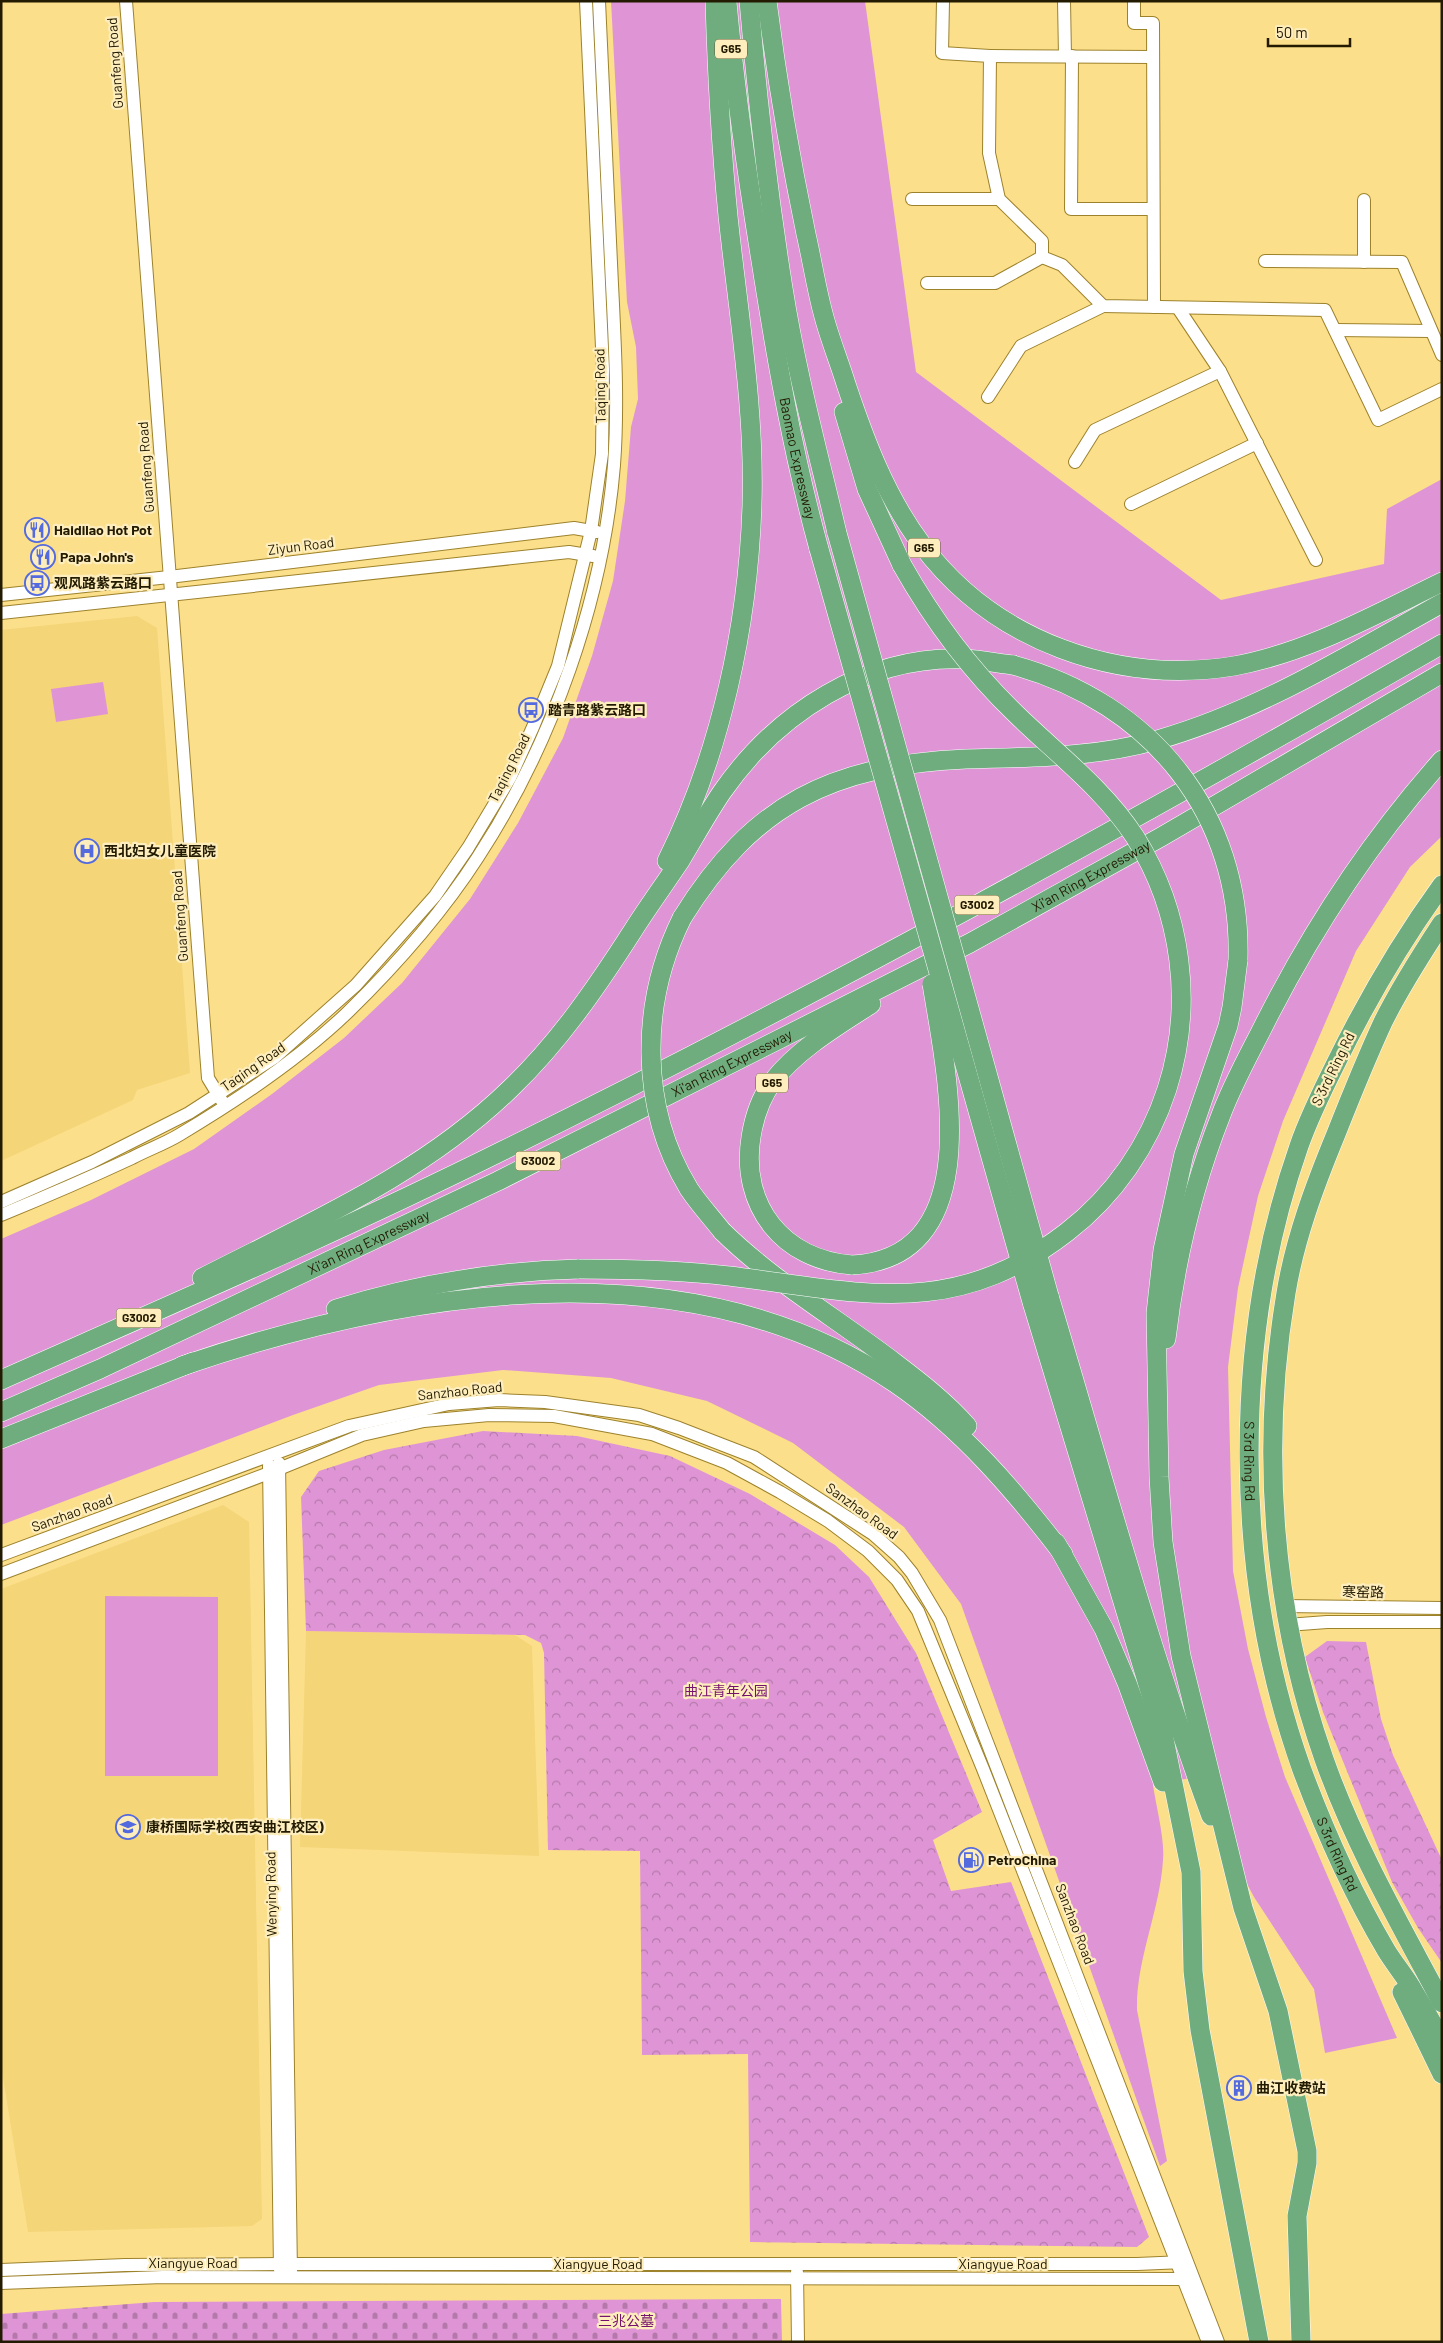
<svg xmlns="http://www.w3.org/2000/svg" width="1443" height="2343" font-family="Barlow,'Noto Sans SC',sans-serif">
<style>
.built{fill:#f4d578}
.grass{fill:#df95d5}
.cemetery{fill:url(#cemetery-stones)}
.park{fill:url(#park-crowns)}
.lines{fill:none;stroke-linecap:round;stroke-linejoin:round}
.minor-casing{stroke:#9d822c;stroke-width:14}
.highway-casing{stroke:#fff;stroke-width:20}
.minor{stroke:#fff;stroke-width:12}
.highway{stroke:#6fad7f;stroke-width:19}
.highway-bridge-casing{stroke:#fff;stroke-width:20;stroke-linecap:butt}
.highway-bridge{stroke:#6fad7f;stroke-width:19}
.labels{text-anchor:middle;stroke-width:4.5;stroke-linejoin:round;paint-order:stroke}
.shield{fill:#feeebd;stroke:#645a39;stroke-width:1}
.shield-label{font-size:12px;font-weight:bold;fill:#221a01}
.street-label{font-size:14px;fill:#221a01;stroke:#feeebd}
.poi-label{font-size:14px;font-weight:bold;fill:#221a01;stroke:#feeebd;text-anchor:start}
.park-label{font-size:14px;fill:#75116e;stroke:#feeebd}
</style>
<defs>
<pattern id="cemetery-stones" width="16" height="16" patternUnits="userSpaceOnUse" patternTransform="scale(1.25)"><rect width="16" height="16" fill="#df95d5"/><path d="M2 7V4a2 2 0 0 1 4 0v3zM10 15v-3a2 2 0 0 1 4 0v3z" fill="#b479aa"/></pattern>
<pattern id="park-crowns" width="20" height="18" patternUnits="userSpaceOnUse" patternTransform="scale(1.25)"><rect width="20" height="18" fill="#df95d5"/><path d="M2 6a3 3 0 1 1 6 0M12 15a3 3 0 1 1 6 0" fill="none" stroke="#b479aa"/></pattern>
</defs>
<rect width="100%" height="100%" fill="#fcdf8b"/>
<g class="built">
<polygon points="137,616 157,628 190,1073 137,1090 133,1100 1,1161 1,630"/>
<polygon points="223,1505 249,1522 262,2219 252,2226 28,2232 1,2065 1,1589"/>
<polygon points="306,1631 515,1635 532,1646 539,1856 300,1847"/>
</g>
<g class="grass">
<path d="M 611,1 L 865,1 L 916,372 L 1221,600 L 1384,564 L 1387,509 L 1442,479 L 1442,836 L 1410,867 L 1356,951 L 1283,1121 L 1258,1196 L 1238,1288 L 1228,1367 L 1233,1571 L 1248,1649 L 1266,1717 L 1285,1777 L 1397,2038 L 1325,2053 L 1314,1989 L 1254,1897 L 1238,1867 L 1218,1773 L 1153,1785 C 1156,1806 1165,1839 1163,1860 C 1160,1911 1136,1959 1137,2010 L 1167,2161 L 1160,2166 L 961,1604 L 904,1527 L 793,1443 L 707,1401 L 611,1378 L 503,1370 L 379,1385 L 293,1415 L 1,1525 L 1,1239 L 91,1200 L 194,1149 L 272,1094 L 344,1038 L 402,983 L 470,899 L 518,823 L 563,738 L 592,656 L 613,581 L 625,501 L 631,427 L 638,399 L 636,347 L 627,302 Z"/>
<polygon points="103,682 108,714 56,722 51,689"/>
<polygon points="105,1596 218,1597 218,1776 105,1776"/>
</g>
<polygon class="cemetery" points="781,2299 782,2342 1,2342 1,2314 154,2302"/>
<g class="park">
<polygon points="483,1431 577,1436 670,1456 750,1494 835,1545 869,1577 916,1653 982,1812 933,1840 951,1891 1011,1882 1149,2237 1137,2247 750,2242 748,2054 642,2055 640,1851 548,1850 544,1653 541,1643 525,1635 306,1631 301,1497 319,1471 384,1450"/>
<polygon points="1327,1641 1366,1642 1381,1719 1393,1755 1442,1860 1442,1963 1418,1928 1392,1882 1323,1712 1305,1657"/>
</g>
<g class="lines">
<defs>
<g id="minor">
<polyline points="126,1 208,1078 222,1101"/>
<polyline points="943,1 942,53 990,56 989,153 999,199 1042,241 1042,257 1062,265 1103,306 1325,310 1378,420 1442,389"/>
<polyline points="1064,1 1065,56"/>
<polyline points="1134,1 1134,23 1153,23 1154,307"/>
<polyline points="990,56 1153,57"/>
<polyline points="1072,56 1071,209 1153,209"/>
<polyline points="912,199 999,199"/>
<polyline points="1265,261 1402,262 1442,355"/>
<polyline points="1364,262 1364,200"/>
<polyline points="927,283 995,283 1042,257"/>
<polyline points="1178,308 1220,371 1316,560"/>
<polyline points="1335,330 1431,331"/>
<polyline points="988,397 1021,346 1103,306"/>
<polyline points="1075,462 1095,430 1220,371"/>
<polyline points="1131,504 1257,443"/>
<polyline points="1,595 169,577 574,528 597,532"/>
<polyline points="1,613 569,552 593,556"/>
<polyline points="1,1202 92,1162 189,1113 274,1058 356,985 435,896 468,848 510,778 533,727 558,666 591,531 602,454 603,369 586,1"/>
<path d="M 1,1215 C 45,1197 89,1178 132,1158 C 147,1150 164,1144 179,1135 C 238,1100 298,1060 348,1012 C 395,966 442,913 478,857 C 552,744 603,600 614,465 C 619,398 614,330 611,263 C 607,176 603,89 599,1"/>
<polyline points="279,1463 291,2272"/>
<polyline points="269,1465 280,2270"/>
<polyline points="1,1555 349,1426 449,1404 499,1400 545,1402 639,1415 679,1428 754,1457 873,1534 899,1557 912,1573 940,1620 1218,2342"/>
<polyline points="1,1574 269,1473 362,1435 424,1421 489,1415 554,1416 652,1434 727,1463 780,1492 828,1521 868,1551 897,1580 918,1611 983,1769 1208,2342"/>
<polyline points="1284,1606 1442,1608"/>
<polyline points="1287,1625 1327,1622 1442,1622"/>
<polyline points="1,2270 125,2265 281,2264 1137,2264 1184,2262"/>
<polyline points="797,2272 798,2342"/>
<polyline points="1,2283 163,2277 1191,2279"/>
</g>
<g id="highway">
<path d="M 749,1 C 757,97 768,193 783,288 C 796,371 818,452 837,533"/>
<path d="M 767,1 C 777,80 790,157 806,234 C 812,260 816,287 823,313 C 829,337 839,361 846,384 C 865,441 886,497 922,545 C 994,641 1117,685 1234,666 C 1307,653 1376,614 1442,582"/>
<path id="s1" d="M 727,2 C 735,89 747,175 761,261 C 776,357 793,455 819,549"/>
<polyline points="844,412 867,489 902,565"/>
<path d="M 667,861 C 721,752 748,626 752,505 C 755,408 738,312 728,216 C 721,145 717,73 715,1"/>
<path id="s2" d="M 1442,885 C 1402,940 1367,1000 1337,1061 C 1323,1089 1309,1117 1299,1146 C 1231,1340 1233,1577 1302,1770 C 1325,1832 1353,1894 1386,1950 C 1395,1965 1406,1977 1414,1992 C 1424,2008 1433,2024 1442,2041"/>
<path d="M 682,918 C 753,803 833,765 966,759 C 1029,757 1095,758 1157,740 C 1259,711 1350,654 1442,603"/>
<path d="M 1442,923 C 1421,955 1400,988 1383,1022 C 1366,1059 1351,1096 1336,1134 C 1315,1185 1295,1238 1286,1293 C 1260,1448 1272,1611 1324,1759 C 1354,1844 1400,1924 1442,2003"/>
<polyline points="1238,960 1232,1007 1228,1026 1184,1154 1163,1250 1156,1313 1159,1477 1163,1542 1181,1656 1243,1908 1278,2011 1307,2151 1307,2163 1297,2216 1301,2342"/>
<path d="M 722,1231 C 774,1282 838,1319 895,1363 C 920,1382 946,1402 967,1426"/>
<path d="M 852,1265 C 783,1260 740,1206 751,1137 C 754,1118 761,1097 773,1081 C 798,1049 837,1026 871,1004"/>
<path d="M 202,1278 C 311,1222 423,1174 511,1088 C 559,1042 596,988 632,932 C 647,908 664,885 680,861 C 694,838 707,814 722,792 C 777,713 866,655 965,659 C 981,660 997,663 1013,665"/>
<path d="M 1049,1296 C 1101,1469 1148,1646 1211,1816"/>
<polyline points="1032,1302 1163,1734 1191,1872 1193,1971 1200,2030 1259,2342"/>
<path d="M 336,1309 C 414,1285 497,1271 579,1269"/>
<path d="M 1166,1339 C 1175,1263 1193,1186 1221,1115 C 1233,1083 1250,1053 1265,1023 C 1314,926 1370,841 1442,760"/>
<path d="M 182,1366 C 404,1290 688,1243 895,1383 C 961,1428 1015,1491 1063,1554"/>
<path d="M 1,1380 C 170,1305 339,1232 504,1150 C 823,993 1134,821 1442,644"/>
<path id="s3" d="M 1,1412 L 100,1369 L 498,1181 L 970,943 L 1161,837 L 1442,673"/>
<polyline points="1,1439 193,1362"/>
<polyline points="1056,1543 1104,1629 1127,1683 1163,1782"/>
<polyline points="1402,1992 1442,2074"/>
</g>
</defs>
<use href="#minor" class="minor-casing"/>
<use href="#highway" class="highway-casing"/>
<use href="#minor" class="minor"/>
<use href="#highway" class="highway"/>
<defs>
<g id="highway-bridge">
<polyline points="837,533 1049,1296"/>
<polyline points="819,549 1032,1302"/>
<path d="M 1013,665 C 1152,703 1242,814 1238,960"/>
<path d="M 682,918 C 640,1003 639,1107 689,1189 C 699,1204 711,1217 722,1231"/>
<path d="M 852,1265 C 989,1258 946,1071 932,984"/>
<path d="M 579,1269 C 629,1269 679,1270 729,1276 C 860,1292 952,1321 1067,1232 C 1114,1196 1149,1145 1167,1089 C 1194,1005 1182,912 1135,837 C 1104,789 1057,754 1017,715 C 971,671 933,620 902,565"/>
</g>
</defs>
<use href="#highway-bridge" class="highway-bridge-casing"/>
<use href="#highway-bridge" class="highway-bridge"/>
</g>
<defs>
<symbol id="restaurant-ring" viewBox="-11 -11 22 22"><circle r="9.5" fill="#feeebd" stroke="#546adf" stroke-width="1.5"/><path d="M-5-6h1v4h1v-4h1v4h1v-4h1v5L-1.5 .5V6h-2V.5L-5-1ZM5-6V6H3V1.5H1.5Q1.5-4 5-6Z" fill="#546adf"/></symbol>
<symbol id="bus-ring" viewBox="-11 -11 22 22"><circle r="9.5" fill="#feeebd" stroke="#546adf" stroke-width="1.5"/><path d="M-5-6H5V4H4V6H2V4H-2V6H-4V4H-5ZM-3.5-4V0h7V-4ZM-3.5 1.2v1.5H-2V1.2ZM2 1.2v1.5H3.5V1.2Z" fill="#546adf"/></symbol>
<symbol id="hospital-ring" viewBox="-11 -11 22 22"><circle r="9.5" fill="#feeebd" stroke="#546adf" stroke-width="1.5"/><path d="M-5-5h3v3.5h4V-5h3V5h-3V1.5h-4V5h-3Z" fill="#546adf"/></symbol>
<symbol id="school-ring" viewBox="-11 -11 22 22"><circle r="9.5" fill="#feeebd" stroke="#546adf" stroke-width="1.5"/><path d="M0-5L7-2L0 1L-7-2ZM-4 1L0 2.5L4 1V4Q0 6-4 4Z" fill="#546adf"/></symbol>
<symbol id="fuel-ring" viewBox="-11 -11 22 22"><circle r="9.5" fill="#feeebd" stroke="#546adf" stroke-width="1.5"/><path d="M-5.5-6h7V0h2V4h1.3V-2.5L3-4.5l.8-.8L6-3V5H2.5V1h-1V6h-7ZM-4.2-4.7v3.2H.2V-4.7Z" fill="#546adf"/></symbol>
<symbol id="building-ring" viewBox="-11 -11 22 22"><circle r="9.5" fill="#feeebd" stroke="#546adf" stroke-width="1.5"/><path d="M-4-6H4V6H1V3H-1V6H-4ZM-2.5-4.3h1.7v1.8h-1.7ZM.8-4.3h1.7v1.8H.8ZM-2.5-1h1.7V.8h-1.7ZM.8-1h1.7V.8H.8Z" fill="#546adf"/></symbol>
</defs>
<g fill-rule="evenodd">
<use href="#restaurant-ring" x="23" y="516" width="28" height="28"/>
<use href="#restaurant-ring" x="29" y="543" width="28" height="28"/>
<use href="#bus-ring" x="23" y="569" width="28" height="28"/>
<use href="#bus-ring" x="517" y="696" width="28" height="28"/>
<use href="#hospital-ring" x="73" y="837" width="28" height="28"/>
<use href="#school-ring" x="114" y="1813" width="28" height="28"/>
<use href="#fuel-ring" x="957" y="1846" width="28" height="28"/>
<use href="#building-ring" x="1225" y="2074" width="28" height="28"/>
</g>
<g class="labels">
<g class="shield">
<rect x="715" y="39.5" width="32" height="19" rx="4"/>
<rect x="908" y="538.5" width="32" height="19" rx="4"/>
<rect x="954.5" y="895.5" width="45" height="19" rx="4"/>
<rect x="756" y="1073.5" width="32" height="19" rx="4"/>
<rect x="515.5" y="1151.5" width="45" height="19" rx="4"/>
<rect x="116.5" y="1308.5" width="45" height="19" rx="4"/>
</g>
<g class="shield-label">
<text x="731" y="53">G65</text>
<text x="924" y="552">G65</text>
<text x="977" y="909">G3002</text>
<text x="772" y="1087">G65</text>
<text x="538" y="1165">G3002</text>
<text x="139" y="1322">G3002</text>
</g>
<g class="street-label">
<text transform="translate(115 63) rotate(-94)" y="5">Guanfeng Road</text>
<text transform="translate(600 386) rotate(-91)" y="5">Taqing Road</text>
<text dy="5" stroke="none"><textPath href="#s1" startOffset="462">Baomao Expressway</textPath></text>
<text transform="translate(146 467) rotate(-94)" y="5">Guanfeng Road</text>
<text transform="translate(301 546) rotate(-7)" y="5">Ziyun Road</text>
<text transform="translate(509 768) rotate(-63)" y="5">Taqing Road</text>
<text dy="5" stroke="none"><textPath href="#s3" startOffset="1215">Xi'an Ring Expressway</textPath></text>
<text transform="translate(180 916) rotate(-94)" y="5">Guanfeng Road</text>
<text dy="5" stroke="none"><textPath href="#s3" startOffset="810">Xi'an Ring Expressway</textPath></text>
<text transform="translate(253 1067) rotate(-35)" y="5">Taqing Road</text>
<text transform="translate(1333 1069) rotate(-64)" y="5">S 3rd Ring Rd</text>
<text dy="5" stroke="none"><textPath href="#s3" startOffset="405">Xi'an Ring Expressway</textPath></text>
<text transform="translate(460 1391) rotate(-6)" y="5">Sanzhao Road</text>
<text dy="5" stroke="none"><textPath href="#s2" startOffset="619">S 3rd Ring Rd</textPath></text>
<text transform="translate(862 1511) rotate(36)" y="5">Sanzhao Road</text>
<text transform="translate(72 1513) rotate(-20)" y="5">Sanzhao Road</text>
<text transform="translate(1363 1592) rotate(1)" y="5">寒窑路</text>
<text dy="5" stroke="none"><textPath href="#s2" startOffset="1025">S 3rd Ring Rd</textPath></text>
<text transform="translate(271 1894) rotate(-91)" y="5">Wenying Road</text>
<text transform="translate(1075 1924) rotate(69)" y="5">Sanzhao Road</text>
<text x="193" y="2268">Xiangyue Road</text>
<text x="598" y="2269">Xiangyue Road</text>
<text x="1003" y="2269">Xiangyue Road</text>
</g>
<g class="poi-label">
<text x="54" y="535">Haidilao Hot Pot</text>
<text x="60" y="562">Papa John's</text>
<text x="54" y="588">观风路紫云路口</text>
<text x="548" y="715">踏青路紫云路口</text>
<text x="104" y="856">西北妇女儿童医院</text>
<text x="146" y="1832">康桥国际学校(西安曲江校区)</text>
<text x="988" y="1865">PetroChina</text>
<text x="1256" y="2093">曲江收费站</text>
</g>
<g class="park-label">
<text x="726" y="1696">曲江青年公园</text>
<text x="626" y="2326">三兆公墓</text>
</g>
</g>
<rect width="1443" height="2343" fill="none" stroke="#221a01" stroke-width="5"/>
<path d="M1268 38v8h82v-8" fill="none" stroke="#221a01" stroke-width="2.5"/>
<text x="1276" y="38" font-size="15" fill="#221a01" stroke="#feeebd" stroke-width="4" paint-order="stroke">50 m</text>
</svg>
